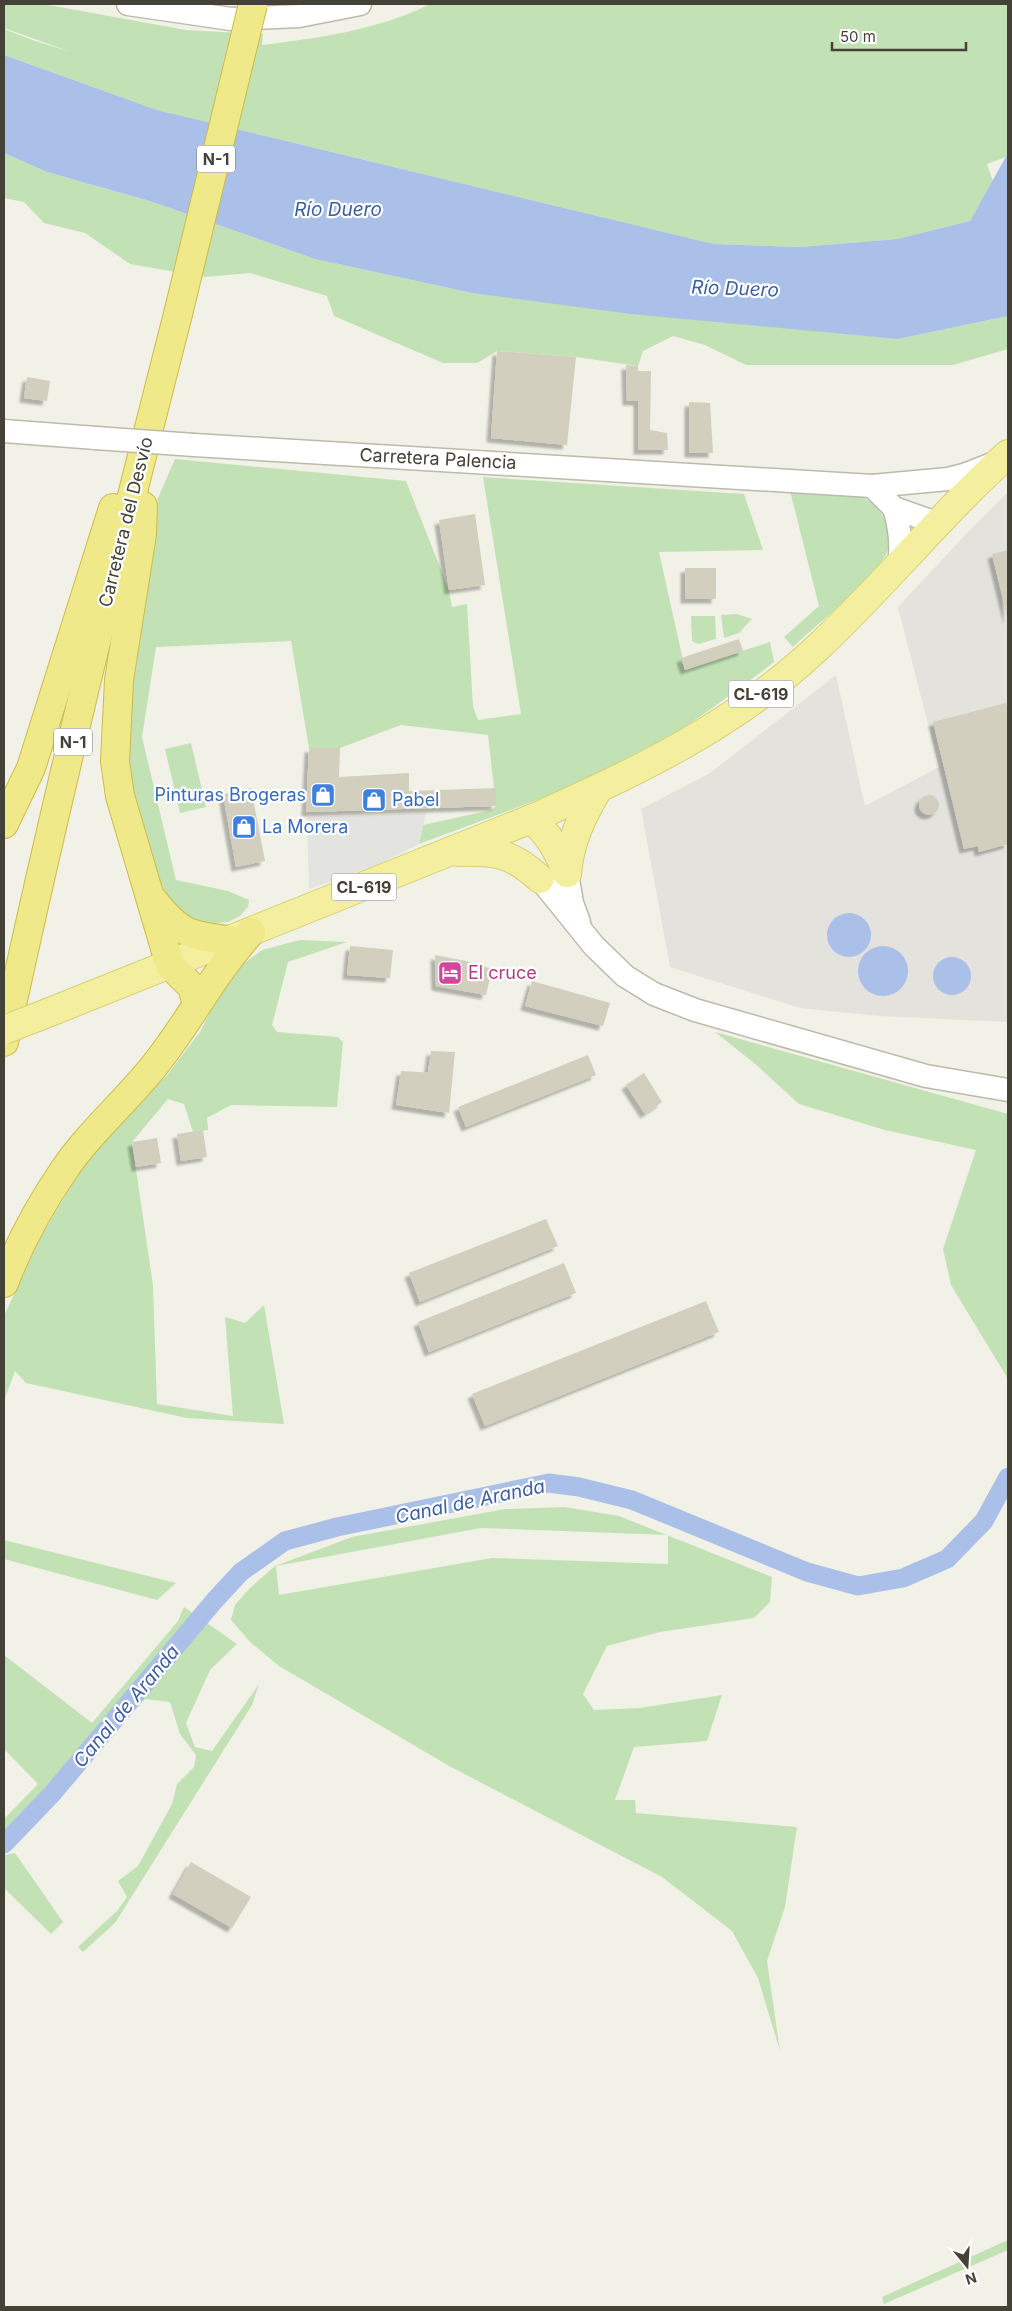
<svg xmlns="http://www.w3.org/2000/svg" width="1012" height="2311" font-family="Inter,sans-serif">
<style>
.industrial{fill:#e4e2dc}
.green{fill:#c2e2b5;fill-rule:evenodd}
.parking{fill:#e3e3df}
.water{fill:#aac0e8}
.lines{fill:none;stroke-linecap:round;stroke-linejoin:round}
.canal{stroke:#aac0e8;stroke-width:19}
.building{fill:#d2cfbe;filter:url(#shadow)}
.tertiary-casing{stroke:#bcbaab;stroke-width:25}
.primary-casing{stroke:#d6d071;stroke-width:30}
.trunk-casing{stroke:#ccbb47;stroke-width:30}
.tertiary{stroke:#fff;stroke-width:22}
.primary{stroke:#f3ef9f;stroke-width:28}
.trunk{stroke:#f0e98a;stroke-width:28}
.tertiary-bridge-casing{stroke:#bcbaab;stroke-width:25;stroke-linecap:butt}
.primary-bridge-casing{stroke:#d6d071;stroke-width:30;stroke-linecap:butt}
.trunk-bridge-casing{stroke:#ccbb47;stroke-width:30;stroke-linecap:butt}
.tertiary-bridge{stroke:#fff;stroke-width:22}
.primary-bridge{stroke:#f3ef9f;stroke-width:28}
.trunk-bridge{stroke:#f0e98a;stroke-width:28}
.labels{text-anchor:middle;stroke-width:4.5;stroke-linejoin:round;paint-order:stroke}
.shield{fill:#fff;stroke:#7c7b73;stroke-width:1}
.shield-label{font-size:16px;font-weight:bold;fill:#444237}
.street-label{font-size:18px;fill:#444237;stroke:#fff}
.shop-label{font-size:18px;fill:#366cbe;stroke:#fff;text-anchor:start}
.hotel-label{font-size:18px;fill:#b23c85;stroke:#fff;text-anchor:start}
.water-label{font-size:19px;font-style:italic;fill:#3c5fa4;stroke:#fff}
</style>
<defs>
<filter id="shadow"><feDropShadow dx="-4.5" dy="4.5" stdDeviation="1" flood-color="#0004"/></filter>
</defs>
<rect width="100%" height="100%" fill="#f2f1e7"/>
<polygon class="industrial" points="1008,492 1008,1022 879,1016 800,1008 670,967 641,809 710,773 836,675 865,806 939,767 898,607 967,533"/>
<g class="green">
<path d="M 4,4 L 43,4 L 186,30 L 263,34 L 262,45 C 319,38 378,30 430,4 L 1008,4 L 1008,153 L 1006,157 L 987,164 L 993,181 L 970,221 L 897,239 L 800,247 L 714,244 L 157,110 L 4,55 L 4,29 L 35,41 L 68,51 L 4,28 Z"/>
<polygon points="4,153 47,172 153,202 315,259 472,293 898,339 1008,316 1008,349 953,365 746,365 705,345 673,336 643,351 638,366 576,357 497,351 477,363 443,363 334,316 327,296 250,273 205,277 130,264 85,233 44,223 24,202 4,198"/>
<path d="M 175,459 L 406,481 L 449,590 L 452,607 L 467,604 L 473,707 L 478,720 L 521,714 L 483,477 L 744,494 L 763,550 L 659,552 L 685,669 L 770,642 L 774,662 C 727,698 679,734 626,761 C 559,794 488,818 419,844 L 423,825 L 491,810 L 496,806 L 488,735 L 401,725 L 340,748 L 309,748 L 291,641 L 156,647 L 142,737 L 176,880 L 228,891 L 249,900 L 248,907 L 240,916 L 228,922 L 211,924 L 195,923 L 176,913 L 161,884 L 131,793 L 125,748 L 133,670 L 158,498 Z"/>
<path d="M 790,491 C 804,492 852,492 863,497 C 871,501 880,510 884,518 C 889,528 891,541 887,552 C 878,576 814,627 793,647 L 784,637 L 819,606 Z"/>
<polygon points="737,614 752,619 739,633 724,638 721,615"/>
<polygon points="691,616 715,616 716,639 698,644 692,641"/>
<polygon points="191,743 206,807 180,813 165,749"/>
<polygon points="300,940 347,942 288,962 272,1025 277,1032 338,1037 343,1042 337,1107 231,1105 207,1118 208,1130 193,1132 184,1104 168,1099 132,1142 153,1285 157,1404 233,1416 225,1317 245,1323 264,1305 284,1424 187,1418 26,1383 15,1371 4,1401 4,1316 40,1238 94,1148 167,1075 200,1032 228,975 262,950"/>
<polygon points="715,1032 1008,1114 1008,1379 951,1285 943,1249 976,1150 885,1130 799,1104 754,1063"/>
<path d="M 565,1507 L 619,1516 L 772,1577 L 770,1602 L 754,1618 L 660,1632 L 607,1646 L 583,1694 L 594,1710 L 640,1708 L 722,1695 L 707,1741 L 634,1747 L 615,1800 L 635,1800 L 636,1813 L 797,1827 L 785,1907 L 767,1961 L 780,2051 L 758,1978 L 732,1931 L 662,1877 L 451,1767 L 279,1666 L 250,1642 L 231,1620 L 235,1605 L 250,1588 L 275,1566 L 352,1537 L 505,1509 ZM 481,1528 L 668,1535 L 668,1564 L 492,1558 L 279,1595 L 276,1566 Z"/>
<polygon points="4,1540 176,1583 157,1600 4,1559"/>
<polygon points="184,1607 237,1644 210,1670 186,1723 195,1747 212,1751 259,1684 252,1705 115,1923 83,1952 78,1947 118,1910 127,1897 118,1881 138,1866 172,1804 177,1784 194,1767 196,1755 180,1734 170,1702 145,1699 112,1732 55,1803 4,1849 4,1819 38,1784 4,1749 4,1655 92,1723 178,1621"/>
<polygon points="15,1853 63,1922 51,1934 4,1888 4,1855"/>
<polygon points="1008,2240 1008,2250 884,2304 882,2297"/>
</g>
<polygon class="parking" points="426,813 419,844 379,864 309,889 307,817"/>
<g class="water">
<polygon points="4,55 157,110 714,244 800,247 897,239 970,221 1008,153 1008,316 898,339 631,314 472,293 315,259 153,202 47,172 4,153"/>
<circle cx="849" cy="935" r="22"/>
<circle cx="883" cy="971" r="25"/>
<circle cx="952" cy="976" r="19"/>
</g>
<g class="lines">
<polyline class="canal" points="4,1844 52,1794 215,1600 241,1572 285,1541 337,1527 549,1483 579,1487 632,1500 807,1572 858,1586 903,1578 947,1559 984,1521 1008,1477"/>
</g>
<g class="building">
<polygon points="497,351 576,357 567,445 491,438"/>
<polygon points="626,365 638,366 638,371 651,371 650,430 667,433 668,450 638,450 638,401 627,401"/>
<polygon points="27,377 50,381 47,401 24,398"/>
<polygon points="689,402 710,403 713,453 689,453"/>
<polygon points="475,514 485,585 449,590 439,520"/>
<polygon points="1008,550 1008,620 992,554"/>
<rect x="685" y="568" width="31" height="31"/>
<polygon points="739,639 743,651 685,670 681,658"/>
<polygon points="1006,703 1008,712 1008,844 979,852 978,846 964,849 933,722"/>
<polygon points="309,748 340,748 339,777 409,773 409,791 496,788 496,806 306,812"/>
<polygon points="251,788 265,861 236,867 223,794"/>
<circle cx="929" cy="805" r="10"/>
<polygon points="350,946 393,950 390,978 347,975"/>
<polygon points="435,955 466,961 492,969 486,995 436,986"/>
<polygon points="532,981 610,1003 603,1026 525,1006"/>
<polygon points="431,1051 455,1052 449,1113 396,1105 401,1071 437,1073 428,1072"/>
<polygon points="588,1055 596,1075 466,1127 458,1107"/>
<polygon points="644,1073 662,1102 645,1114 626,1085"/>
<polygon points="203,1130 207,1157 181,1161 177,1134"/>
<polygon points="157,1138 161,1163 136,1167 132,1142"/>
<polygon points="546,1219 558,1246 420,1302 409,1273"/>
<polygon points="564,1263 576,1293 429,1352 418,1322"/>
<polygon points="706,1301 719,1332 485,1426 472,1394"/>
<polygon points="191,1862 251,1897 232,1928 173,1894"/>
</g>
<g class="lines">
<defs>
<g id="tertiary">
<polyline points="128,4 231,19 299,16 360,4"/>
<polyline points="4,431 96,438"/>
<polyline points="194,445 872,486 948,479 964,475 995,463"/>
<polyline points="872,486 894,508 939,524"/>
<path d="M 894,508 C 900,527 902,545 899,566"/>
<polyline points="567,873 572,903 579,922"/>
<polyline points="540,879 594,946 625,976 654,994 695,1010 926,1076 1008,1090"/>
</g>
<g id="primary">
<path d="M 531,819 C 549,834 558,851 567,873"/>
<path d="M 459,852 C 496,851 512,853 540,879"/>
<path d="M 567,873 C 570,841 582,816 598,789"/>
<path d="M 50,1012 L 531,819 C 633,774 734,726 816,649 C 883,587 941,514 1008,454"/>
</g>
<g id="trunk">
<polyline points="143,506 142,534 119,680 115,761 120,796 170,965 192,987 197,1004"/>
<polyline points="4,824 31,768 113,508"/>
<path d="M 154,901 C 179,933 190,936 229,940"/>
<path d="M 4,1042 C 56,798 116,556 178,314"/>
<path d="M 4,1283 C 19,1244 40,1205 64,1170 C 91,1130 129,1099 158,1061 C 191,1019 215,971 251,932"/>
</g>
</defs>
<use href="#tertiary" class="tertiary-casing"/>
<use href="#primary" class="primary-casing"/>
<use href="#trunk" class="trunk-casing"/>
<use href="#tertiary" class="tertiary"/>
<use href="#primary" class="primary"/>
<use href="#trunk" class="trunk"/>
<defs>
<polyline id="tertiary-bridge" points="96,438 194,445"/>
<polyline id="primary-bridge" points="4,1030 50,1012"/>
<polyline id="trunk-bridge" points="178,314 253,4"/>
</defs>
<use href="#tertiary-bridge" class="tertiary-bridge-casing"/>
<use href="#primary-bridge" class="primary-bridge-casing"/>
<use href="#trunk-bridge" class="trunk-bridge-casing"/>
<use href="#tertiary-bridge" class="tertiary-bridge"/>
<use href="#primary-bridge" class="primary-bridge"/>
<use href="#trunk-bridge" class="trunk-bridge"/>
</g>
<defs>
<symbol id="shop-square" viewBox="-11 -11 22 22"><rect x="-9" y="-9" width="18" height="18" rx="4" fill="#3f7fe0" stroke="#fff"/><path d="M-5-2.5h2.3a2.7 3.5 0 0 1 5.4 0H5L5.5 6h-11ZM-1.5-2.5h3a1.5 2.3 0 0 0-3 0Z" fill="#fff"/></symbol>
<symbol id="hotel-square" viewBox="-11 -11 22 22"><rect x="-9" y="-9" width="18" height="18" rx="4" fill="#d1479c" stroke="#fff"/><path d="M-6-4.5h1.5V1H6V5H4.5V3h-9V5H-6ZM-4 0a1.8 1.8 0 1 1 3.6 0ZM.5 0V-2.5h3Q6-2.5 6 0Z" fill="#fff"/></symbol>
</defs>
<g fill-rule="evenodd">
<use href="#shop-square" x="309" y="781" width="28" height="28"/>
<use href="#shop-square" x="360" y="786" width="28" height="28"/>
<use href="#shop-square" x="230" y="813" width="28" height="28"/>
<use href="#hotel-square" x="436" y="959" width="28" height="28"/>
</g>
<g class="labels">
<g class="shield">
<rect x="197" y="145.5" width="38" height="27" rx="4"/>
<rect x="728.5" y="680.5" width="65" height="27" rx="4"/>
<rect x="54" y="728.5" width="38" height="27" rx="4"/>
<rect x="331.5" y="873.5" width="65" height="27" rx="4"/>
</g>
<g class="shield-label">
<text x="216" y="165">N-1</text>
<text x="761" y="700">CL-619</text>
<text x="73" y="748">N-1</text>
<text x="364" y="893">CL-619</text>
</g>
<g class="street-label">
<text transform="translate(438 459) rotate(3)" y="6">Carretera Palencia</text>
<text transform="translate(126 522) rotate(-76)" y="6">Carretera del Desvío</text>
</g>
<g class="shop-label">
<text x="306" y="801" text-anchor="end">Pinturas Brogeras</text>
<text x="392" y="806">Pabel</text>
<text x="262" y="833">La Morera</text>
</g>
<g class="hotel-label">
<text x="468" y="979">El cruce</text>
</g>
<g class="water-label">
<text x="338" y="216">Río Duero</text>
<text transform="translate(735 288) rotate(2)" y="7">Río Duero</text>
<text transform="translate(470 1501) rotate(-12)" y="7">Canal de Aranda</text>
<text transform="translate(126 1706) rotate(-50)" y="7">Canal de Aranda</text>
</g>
</g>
<rect width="1012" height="2311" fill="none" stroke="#444237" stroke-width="10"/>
<g transform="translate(967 2266) rotate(162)" stroke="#ffffff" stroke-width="4" paint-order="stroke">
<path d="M0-4L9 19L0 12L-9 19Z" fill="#444237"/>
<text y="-8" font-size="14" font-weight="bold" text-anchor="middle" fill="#444237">N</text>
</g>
<path d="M832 42v8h134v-8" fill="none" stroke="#444237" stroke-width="2.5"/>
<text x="840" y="42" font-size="15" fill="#444237" stroke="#ffffff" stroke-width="4" paint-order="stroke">50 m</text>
</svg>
